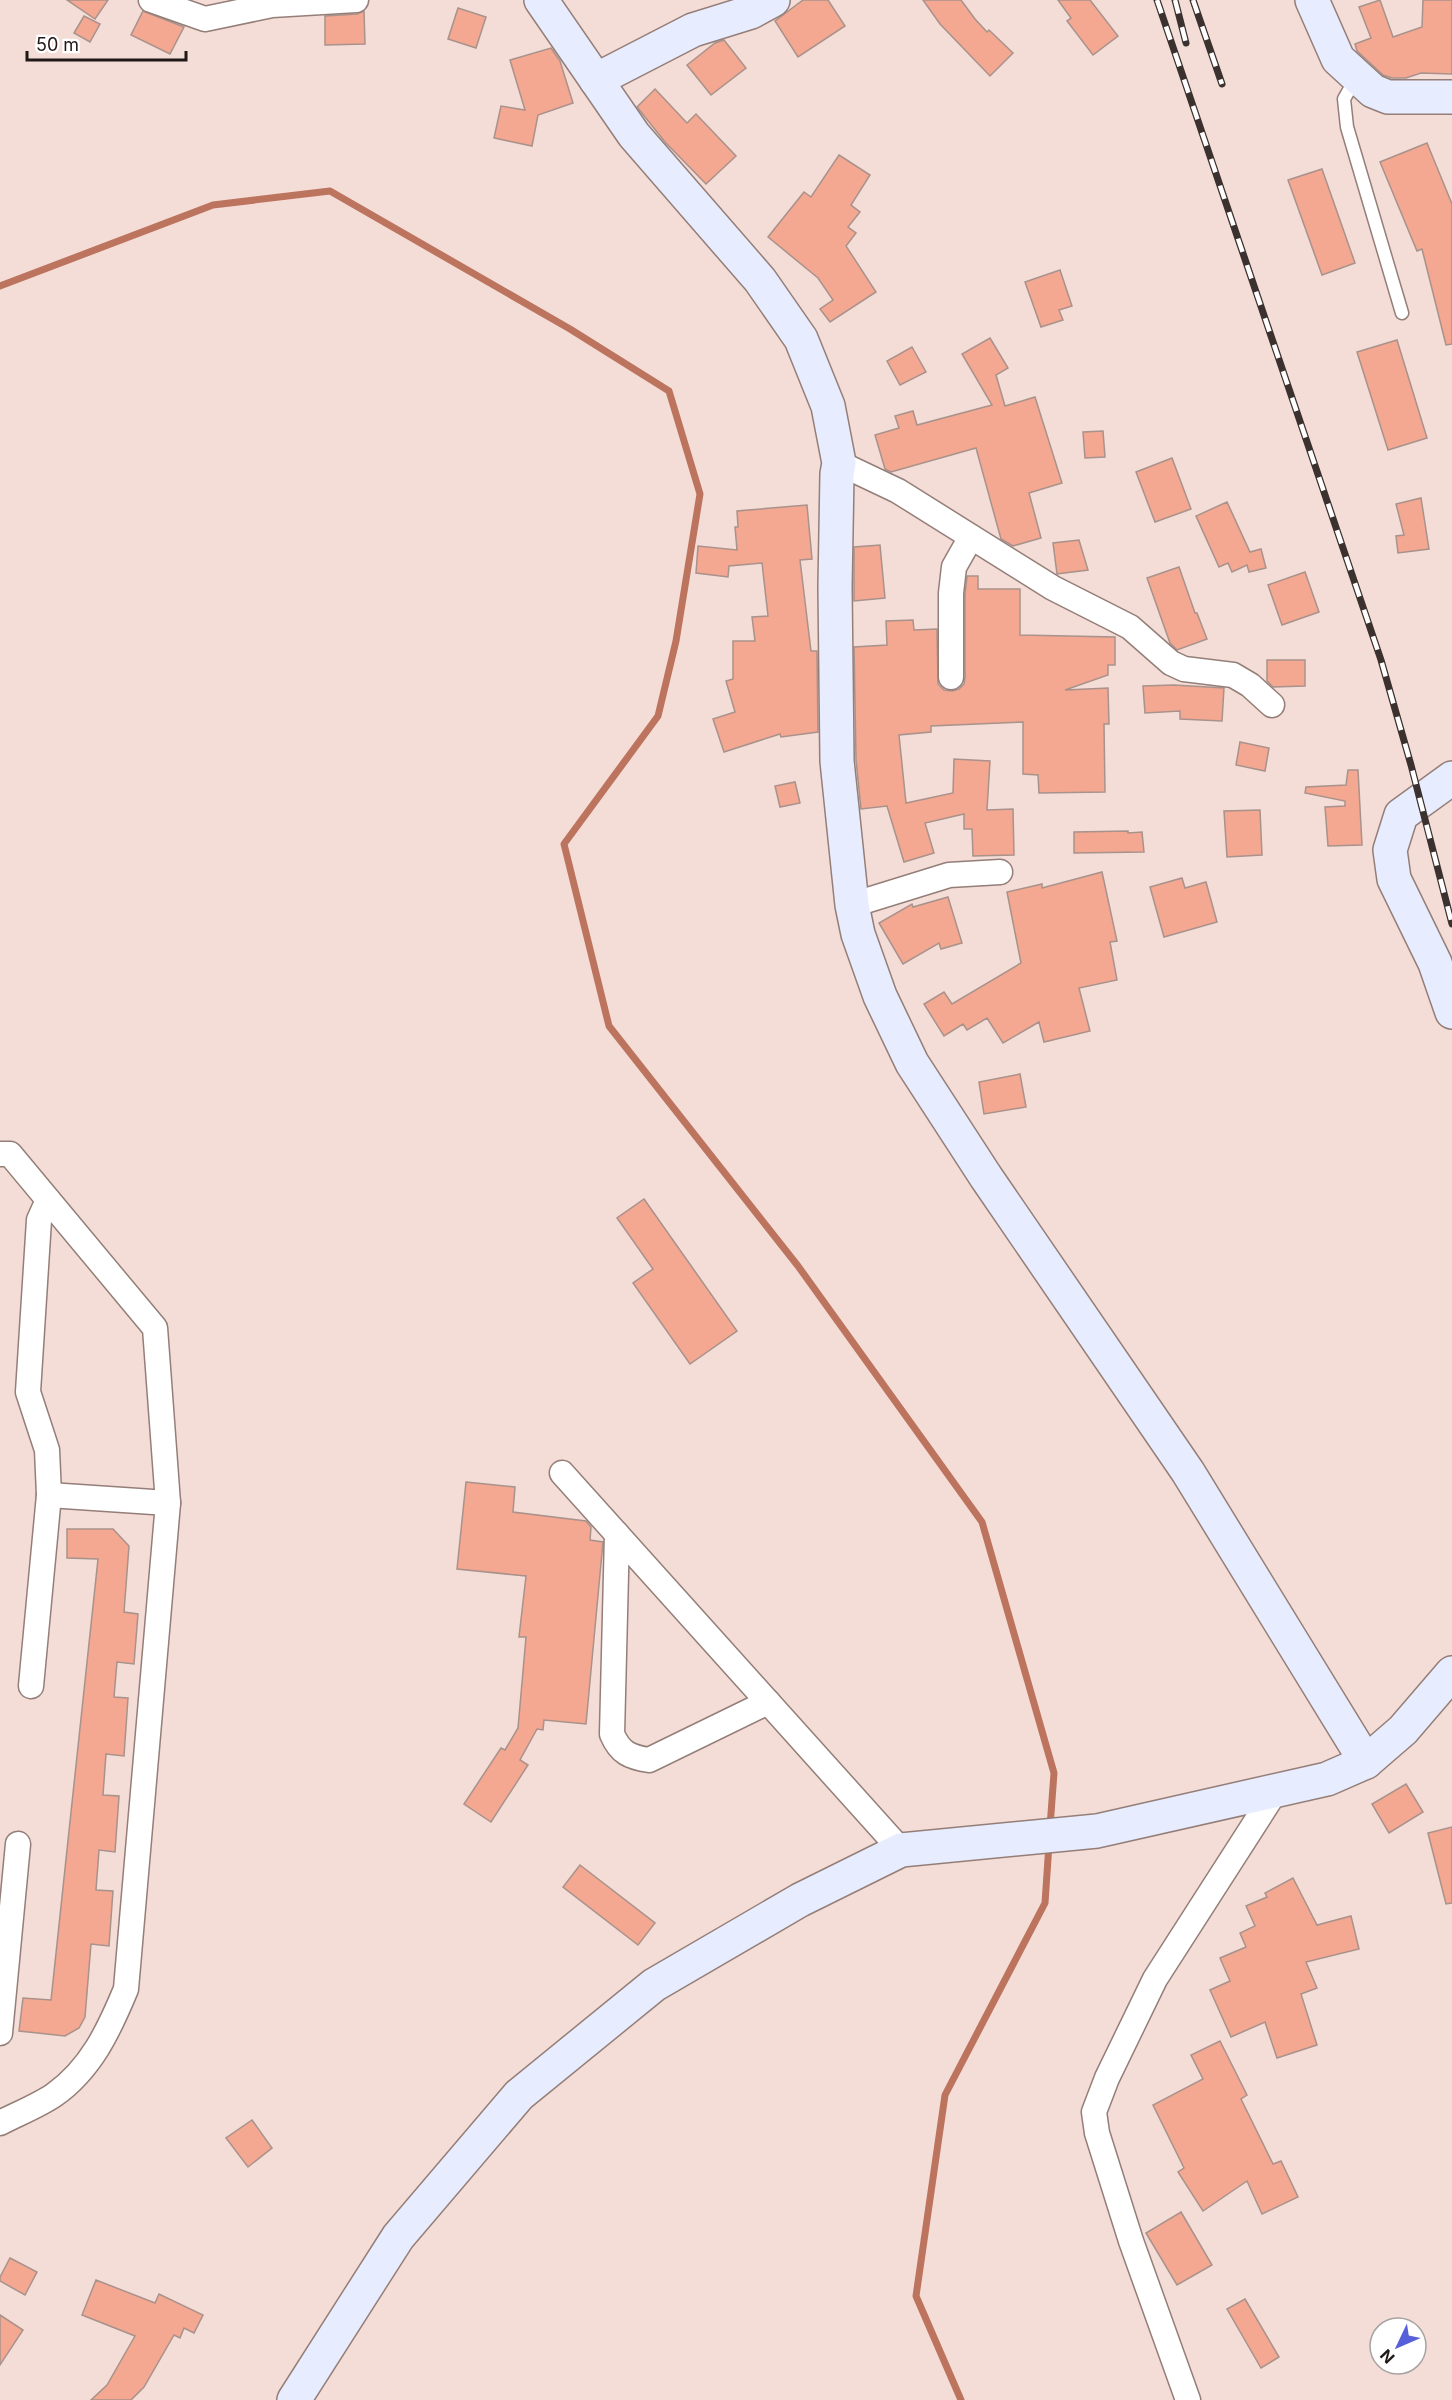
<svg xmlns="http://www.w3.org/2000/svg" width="1452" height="2400" font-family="Inter,sans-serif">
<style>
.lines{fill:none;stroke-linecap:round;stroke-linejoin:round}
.stream{stroke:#bc745f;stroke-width:7}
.building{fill:#f4a791;stroke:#a8928b;stroke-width:1.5}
.lane-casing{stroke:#947e78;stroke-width:15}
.street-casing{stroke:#947e78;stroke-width:27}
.secondary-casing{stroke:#947e78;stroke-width:36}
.lane{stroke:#fff;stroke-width:12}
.street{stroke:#fff;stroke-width:24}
.secondary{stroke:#e8ecff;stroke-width:33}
.rail-casing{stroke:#3b312e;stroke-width:7}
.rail{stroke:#fff;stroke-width:4.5;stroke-dasharray:14;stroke-linecap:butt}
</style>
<rect width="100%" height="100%" fill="#f4ddd6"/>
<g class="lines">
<g class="stream">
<polyline points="0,286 213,205 330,191 570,329 669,391 700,494 676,641 658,716 564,844 609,1026 798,1266 982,1522 1054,1773 1050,1827"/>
<polyline points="961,2400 916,2296 945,2095 1045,1903 1049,1844"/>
</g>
</g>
<g class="building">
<polygon points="67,0 108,0 95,19"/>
<polygon points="803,0 828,0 845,26 798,57 775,21"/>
<polygon points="923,0 961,0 975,19 987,32 989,30 1013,53 990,76 940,24"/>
<polygon points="1058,0 1090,0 1118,36 1093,55 1067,21 1071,18"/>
<polygon points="1380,0 1393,37 1422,27 1423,0 1452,0 1452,74 1421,73 1406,78 1392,78 1383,75 1357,51 1355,44 1371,38 1359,7"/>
<polygon points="458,8 486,17 476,48 448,39"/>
<polygon points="143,11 184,27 170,54 131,35"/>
<polygon points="364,11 365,44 325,45 325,16 357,14"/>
<polygon points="84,16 100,24 90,42 74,33"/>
<polygon points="724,40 746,68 711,95 687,65 715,43"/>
<polygon points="551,48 560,61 573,103 538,115 532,146 494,138 501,106 525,110 510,60"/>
<polygon points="655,89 687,123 696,114 736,156 706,184 665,142 637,107"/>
<polygon points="1427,143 1452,204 1452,344 1446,345 1422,249 1417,251 1380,162"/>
<polygon points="839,155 870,175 851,205 860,212 848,227 856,233 846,246 876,292 830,322 820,309 833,300 818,278 768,237 804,192 811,197"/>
<polygon points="1322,169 1355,263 1322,275 1288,180"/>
<polygon points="1060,270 1072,306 1059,310 1063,320 1041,327 1025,282"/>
<polygon points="990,338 1008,368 996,375 1005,406 1035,397 1062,483 1029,493 1041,538 1013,546 1001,539 976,448 891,472 885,469 875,435 899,428 895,416 913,411 917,425 992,405 962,354"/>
<polygon points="1397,340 1427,438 1388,450 1357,352"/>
<polygon points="912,347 926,372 900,385 887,361"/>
<polygon points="1103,431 1105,457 1085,458 1083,432"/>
<polygon points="1172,458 1191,509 1155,522 1136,472"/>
<polygon points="1421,498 1429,549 1398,553 1396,536 1404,535 1396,504"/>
<polygon points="1227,502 1250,552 1261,549 1266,568 1249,572 1247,565 1232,572 1228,563 1219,567 1196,516"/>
<polygon points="807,505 812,559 800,560 811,651 817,651 818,732 781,737 780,734 724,752 713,719 735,712 726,681 733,679 733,641 755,641 752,617 768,616 762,563 729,566 728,577 696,573 698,546 737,550 735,527 738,527 737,511"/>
<polygon points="1079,540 1088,570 1057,574 1053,543"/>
<polygon points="880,545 885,598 854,601 854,547"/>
<polygon points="1179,567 1195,613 1197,613 1207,639 1177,650 1170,643 1147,578"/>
<polygon points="1305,572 1319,612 1282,625 1268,585"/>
<polygon points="967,576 978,576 978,589 1020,589 1020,635 1115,637 1115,665 1108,665 1108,675 1065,690 1108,688 1109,724 1104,724 1105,792 1039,793 1038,775 1023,774 1023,722 931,726 931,732 899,735 906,803 953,793 954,759 990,761 987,810 1013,809 1014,855 973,856 972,829 964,829 964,814 925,823 934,853 904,862 887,806 861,809 856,760 854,647 887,645 886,621 913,620 914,630 937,629 938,684 944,690 952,691 959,689 964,684 965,677 965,594"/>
<polygon points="1267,660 1305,660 1305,686 1273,687 1267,681"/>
<polygon points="1174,685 1224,688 1222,721 1180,719 1180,711 1145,713 1143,686"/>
<polygon points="1240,742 1269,748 1265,771 1236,765"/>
<polygon points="1348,770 1358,770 1362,845 1328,846 1325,807 1345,806 1345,801 1305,793 1306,787 1346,785"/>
<polygon points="795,782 800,803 780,807 775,786"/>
<polygon points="1260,810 1262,855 1227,857 1224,811"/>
<polygon points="1128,831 1128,833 1142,832 1144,852 1074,853 1074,832"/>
<polygon points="1102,872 1117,941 1110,942 1117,980 1079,988 1090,1031 1044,1042 1039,1022 1003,1043 987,1018 967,1030 963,1024 944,1036 924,1004 944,992 952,1004 1021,963 1007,892 1042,884 1042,888"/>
<polygon points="1182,878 1185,888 1206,882 1217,922 1164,937 1150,887"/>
<polygon points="948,897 962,943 941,949 939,943 903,964 879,923 912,904 913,907"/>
<polygon points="1020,1074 1026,1107 984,1114 979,1082"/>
<polygon points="644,1199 737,1331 690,1364 633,1283 653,1269 617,1218"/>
<polygon points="466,1482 515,1487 513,1512 586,1521 591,1527 590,1540 603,1542 586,1724 544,1720 543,1730 537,1729 520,1760 528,1765 491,1822 464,1804 501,1748 505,1750 518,1728 526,1637 519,1637 526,1576 457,1569"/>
<polygon points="67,1529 113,1529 129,1546 124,1612 138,1614 134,1664 117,1662 114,1697 128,1698 124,1756 106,1754 103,1795 119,1796 115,1852 99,1850 96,1890 113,1891 109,1946 91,1944 85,2017 79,2028 65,2036 19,2031 23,1998 51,2000 98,1559 67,1558"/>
<polygon points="1406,1784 1423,1812 1389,1833 1372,1804"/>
<polygon points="1452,1827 1452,1903 1446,1904 1428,1833"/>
<polygon points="580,1865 655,1923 638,1945 563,1887"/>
<polygon points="1293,1878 1317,1925 1351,1916 1359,1949 1306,1962 1317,1988 1301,1994 1317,2045 1277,2058 1265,2022 1231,2037 1210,1990 1230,1981 1220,1958 1246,1947 1240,1933 1255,1926 1246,1906 1267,1897 1265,1893"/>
<polygon points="1220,2041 1247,2095 1241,2099 1273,2164 1281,2161 1298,2197 1262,2214 1247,2181 1203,2211 1178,2172 1184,2168 1153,2105 1203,2079 1191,2055"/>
<polygon points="252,2120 272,2148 248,2167 226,2138"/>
<polygon points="1181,2212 1212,2265 1177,2285 1146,2233"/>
<polygon points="10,2258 37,2272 25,2295 0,2281 0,2277"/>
<polygon points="96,2280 155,2303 159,2294 203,2315 194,2333 184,2328 180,2338 174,2335 144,2387 131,2400 91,2400 107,2385 135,2336 82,2315"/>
<polygon points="1245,2299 1279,2357 1261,2368 1227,2309"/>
<polygon points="0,2315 23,2330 0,2365"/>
</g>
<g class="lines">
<defs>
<polyline id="lane" points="1356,78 1344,99 1347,127 1402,313"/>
<g id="street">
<polyline points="151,0 205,19 272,5 356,0"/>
<polyline points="839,463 898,491 1053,588 1130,627 1171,663 1184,669 1233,675 1250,685 1272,705"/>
<polyline points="951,677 951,593 954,567 971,537"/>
<polyline points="852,905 949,875 1000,872"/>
<path d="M 0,1154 L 10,1154 L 155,1328 L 168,1503 L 126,1989 C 109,2030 91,2069 54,2095 C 38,2106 17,2114 0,2123"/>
<polyline points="562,1473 901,1850"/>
<polyline points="49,1495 168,1503"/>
<path d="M 617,1534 L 612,1734 C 620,1753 630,1757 649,1760 L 768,1702"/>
<polyline points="31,1686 49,1495 47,1450 28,1392 39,1220 48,1200"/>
<polyline points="0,2033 18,1844"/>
<polyline points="1188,2400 1131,2241 1097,2133 1094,2112 1107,2078 1155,1979 1275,1792"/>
</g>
<g id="secondary">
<polyline points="541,0 634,135 760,280 801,339 828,406 839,463 837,474 835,587 837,761 852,905 858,934 880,996 912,1063 986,1177 1188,1472 1366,1762"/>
<polyline points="1312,0 1338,59 1373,91 1388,97 1452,97"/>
<polyline points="596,80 693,30 751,12 773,0"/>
<polyline points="1452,778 1401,815 1390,850 1394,879 1435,963 1452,1012"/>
<polyline points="294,2400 398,2237 519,2095 654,1985 800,1900 901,1850 1097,1831 1327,1779 1366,1762 1403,1730 1452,1673"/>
</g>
</defs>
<use href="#lane" class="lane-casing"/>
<use href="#street" class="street-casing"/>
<use href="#secondary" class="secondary-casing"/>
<use href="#lane" class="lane"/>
<use href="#street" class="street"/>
<use href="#secondary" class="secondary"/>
<defs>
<g id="rail">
<polyline points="1157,0 1381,660 1411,765 1452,924"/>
<polyline points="1175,0 1186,43"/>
<polyline points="1193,0 1222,84"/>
</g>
</defs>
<use href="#rail" class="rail-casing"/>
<use href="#rail" class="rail"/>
</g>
<g transform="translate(1398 2346) rotate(226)"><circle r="28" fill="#ffffff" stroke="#a6a3a2" stroke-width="1.5"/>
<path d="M0-4.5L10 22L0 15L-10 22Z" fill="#5760d8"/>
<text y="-9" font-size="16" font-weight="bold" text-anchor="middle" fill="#201816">N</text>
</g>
<path d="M27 51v9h159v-9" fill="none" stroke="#201816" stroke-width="3"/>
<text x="36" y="51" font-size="18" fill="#201816" stroke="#ffffff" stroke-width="4.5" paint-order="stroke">50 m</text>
</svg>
